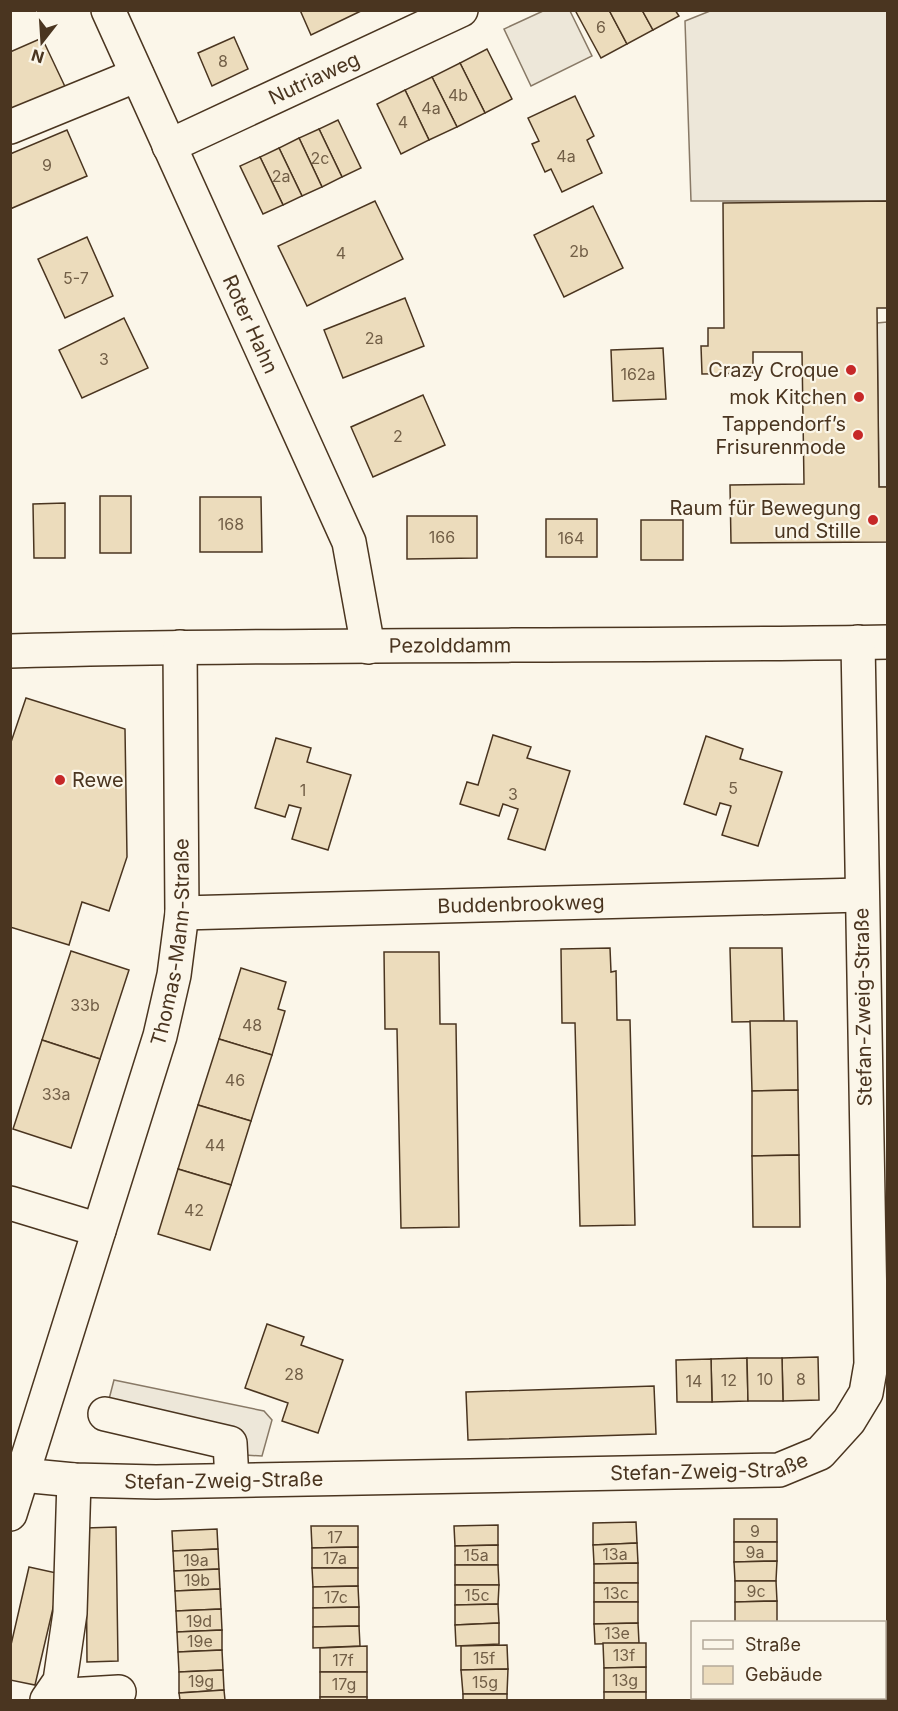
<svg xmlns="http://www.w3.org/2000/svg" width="898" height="1711" font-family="Inter,sans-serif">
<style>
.parking{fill:#ede7d9;stroke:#887966;stroke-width:1.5}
.building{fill:#ecdcbc;stroke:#4a3520;stroke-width:1.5}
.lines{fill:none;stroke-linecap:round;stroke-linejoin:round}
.minor-casing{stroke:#4a3520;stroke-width:36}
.minor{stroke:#fbf6e9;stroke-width:33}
.poi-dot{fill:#c62828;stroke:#fbf6e9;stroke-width:2}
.labels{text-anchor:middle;stroke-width:4.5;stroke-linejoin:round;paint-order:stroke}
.number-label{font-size:16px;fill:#725f47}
.street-label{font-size:20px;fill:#4a3520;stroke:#fbf6e9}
.poi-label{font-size:20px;fill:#4a3520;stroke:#fbf6e9;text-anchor:end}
</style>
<rect width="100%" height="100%" fill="#fbf6e9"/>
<g class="parking">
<polygon points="543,11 570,11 592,56 531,86 504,29"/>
<polygon points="710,11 887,11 887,201 691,201 685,21"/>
<polygon points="887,322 887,487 879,487 877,323"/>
<polygon points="114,1380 264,1411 272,1420 262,1456 213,1453 101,1430"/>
</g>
<g class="building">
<polygon points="300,10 363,10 311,35"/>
<polygon points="575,10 609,10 627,44 601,58"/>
<polygon points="609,10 642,10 653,30 627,44"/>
<polygon points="642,10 675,10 679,16 653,30"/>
<polygon points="234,37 248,69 212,86 198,53"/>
<polygon points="42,38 69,95 10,121 10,52"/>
<polygon points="487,49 512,99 485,113 460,63"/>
<polygon points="460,63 485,113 457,127 432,77"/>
<polygon points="432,77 457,127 429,140 405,90"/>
<polygon points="405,90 429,140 401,154 377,104"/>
<polygon points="575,96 594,136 587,140 602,173 562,192 551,169 545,172 532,144 539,141 528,118"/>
<polygon points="338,120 361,168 342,177 319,129"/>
<polygon points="319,129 342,177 322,187 299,138"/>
<polygon points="67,130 87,176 10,209 10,154"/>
<polygon points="299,138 322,187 302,196 279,148"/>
<polygon points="279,148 302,196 283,205 260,157"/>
<polygon points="260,157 283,205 263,214 240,166"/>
<polygon points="375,201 403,259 307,306 278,246"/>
<polygon points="888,201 888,308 877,308 879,487 888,487 888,542 731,543 730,485 804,484 802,352 753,352 753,373 702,374 701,346 708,346 708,328 724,328 723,203"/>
<polygon points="593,206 623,268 564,297 534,235"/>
<polygon points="87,237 113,296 65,318 38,259"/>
<polygon points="405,298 424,346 343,378 324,330"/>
<polygon points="124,318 148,368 82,398 59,350"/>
<polygon points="663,348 666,399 613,401 611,350"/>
<polygon points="423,395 445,445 373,477 351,427"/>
<rect x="100" y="496" width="31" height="57"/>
<polygon points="200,497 261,497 262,552 200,552"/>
<polygon points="65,503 65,558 34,558 33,504"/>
<polygon points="407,516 477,516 477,558 407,559"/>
<rect x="546" y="519" width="51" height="38"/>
<rect x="641" y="520" width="42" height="40"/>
<polygon points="26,698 125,729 127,857 109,911 82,902 69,945 10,927 10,745"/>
<polygon points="493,735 531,747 527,758 570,771 545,850 508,839 518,809 503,804 499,816 460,804 467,782 478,785"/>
<polygon points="706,736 743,749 740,759 782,772 758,846 722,835 731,806 720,803 716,815 684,804"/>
<polygon points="276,738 311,748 307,762 351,775 328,850 292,839 301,808 289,805 285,817 255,808"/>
<polygon points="610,948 611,972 616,971 617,1020 630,1020 635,1225 580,1226 575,1023 562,1023 561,949"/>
<polygon points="730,948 782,948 784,1021 732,1022"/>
<polygon points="71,951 129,970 100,1059 42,1040"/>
<polygon points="384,952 439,952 440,1024 456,1024 459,1227 401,1228 397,1029 385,1029"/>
<polygon points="241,968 286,982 278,1009 285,1011 272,1055 219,1039"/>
<polygon points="750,1021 797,1021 798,1090 752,1091"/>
<polygon points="219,1039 272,1055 251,1121 198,1105"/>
<polygon points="42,1040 100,1059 71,1148 13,1129"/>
<polygon points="798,1090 799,1155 752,1156 752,1091"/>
<polygon points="198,1105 251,1121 231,1185 178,1169"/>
<polygon points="799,1155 800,1227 753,1227 752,1156"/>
<polygon points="178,1169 231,1185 210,1250 158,1234"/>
<polygon points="267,1324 304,1337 301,1345 343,1360 318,1433 282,1421 288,1403 245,1388"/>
<polygon points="818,1357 819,1400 783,1401 782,1358"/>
<polygon points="747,1358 748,1401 712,1402 711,1359"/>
<polygon points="747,1358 782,1358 783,1401 748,1401"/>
<polygon points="711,1359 712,1402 677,1402 676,1360"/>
<polygon points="654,1386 656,1434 468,1440 466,1392"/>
<rect x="734" y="1519" width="43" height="23"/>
<polygon points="636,1522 637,1543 593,1545 593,1523"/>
<polygon points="498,1525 498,1545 455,1546 454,1526"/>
<polygon points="311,1526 358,1526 358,1547 312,1548"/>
<polygon points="116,1527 118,1661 87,1662 86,1528"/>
<polygon points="217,1529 218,1549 173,1551 172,1531"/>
<polygon points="734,1542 777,1542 777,1561 734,1562"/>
<polygon points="637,1543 638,1563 594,1564 593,1545"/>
<polygon points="498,1545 498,1565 455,1565 455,1546"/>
<polygon points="358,1547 358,1568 312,1568 312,1548"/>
<polygon points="218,1549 219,1569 174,1571 173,1551"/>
<polygon points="777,1561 776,1581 735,1581 734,1562"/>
<polygon points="638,1563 638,1583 594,1583 594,1564"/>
<polygon points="455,1565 498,1565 499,1585 455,1585"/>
<polygon points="29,1567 61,1574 35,1685 10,1680 10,1649"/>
<polygon points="312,1568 358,1568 358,1586 313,1587"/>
<polygon points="219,1569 220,1589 175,1591 174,1571"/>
<polygon points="735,1581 776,1581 777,1601 735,1602"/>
<rect x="594" y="1583" width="44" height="19"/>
<polygon points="455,1585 499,1585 498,1604 455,1605"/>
<polygon points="358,1586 359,1607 313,1608 313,1587"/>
<polygon points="220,1589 221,1609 176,1611 175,1591"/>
<polygon points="777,1601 777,1622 735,1622 735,1602"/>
<polygon points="594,1602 638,1602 638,1623 594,1624"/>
<polygon points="498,1604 499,1623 455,1625 455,1605"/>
<polygon points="359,1607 359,1626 313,1627 313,1608"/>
<polygon points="221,1609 222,1630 177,1632 176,1611"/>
<polygon points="499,1623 499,1644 456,1646 455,1625"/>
<polygon points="638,1623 639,1643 595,1644 594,1624"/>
<polygon points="359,1626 360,1646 313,1648 313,1627"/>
<polygon points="222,1630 222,1650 178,1652 177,1632"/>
<polygon points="603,1643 646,1643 646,1667 604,1668"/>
<polygon points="507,1645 508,1669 461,1670 461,1646"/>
<polygon points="367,1646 367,1672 320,1672 320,1648"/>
<polygon points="222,1650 223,1670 179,1672 178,1652"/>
<polygon points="646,1667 646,1692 604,1692 604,1668"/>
<polygon points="508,1669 507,1694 463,1694 461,1670"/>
<polygon points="223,1670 224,1690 179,1693 179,1672"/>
<rect x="320" y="1672" width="47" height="25"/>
<polygon points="224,1690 225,1700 180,1700 179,1693"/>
<rect x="604" y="1692" width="42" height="8"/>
<rect x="463" y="1694" width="44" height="6"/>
<rect x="320" y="1697" width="47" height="3"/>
<rect x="775" y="1698" width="42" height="2"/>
</g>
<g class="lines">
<defs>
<g id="minor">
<path id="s1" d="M 108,10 L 349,542 L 368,647"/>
<polyline points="10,127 137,75"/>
<path id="s2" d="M 169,146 L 461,10"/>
<path id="s3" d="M 10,651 C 303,643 595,647 888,642"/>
<path id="s4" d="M 182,913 L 861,895"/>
<polyline points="10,1203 99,1230"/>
<polyline points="105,1414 230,1443 232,1480"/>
<path id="s5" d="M 22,1475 L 74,1480 L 156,1482 L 779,1470 L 820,1453 L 849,1421 L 866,1393 L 871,1364 L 858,642"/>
<path id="s6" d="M 10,1514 L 160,1036 L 174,975 L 182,913 L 180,647"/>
<polyline points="51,1696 119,1692"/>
<polyline points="47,1700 60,1681 70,1613 74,1480"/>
</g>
</defs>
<use href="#minor" class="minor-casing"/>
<use href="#minor" class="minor"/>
</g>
<g class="poi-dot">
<circle cx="851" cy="370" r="6"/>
<circle cx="859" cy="397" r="6"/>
<circle cx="858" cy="435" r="6"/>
<circle cx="873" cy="520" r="6"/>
<circle cx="60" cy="780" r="6"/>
</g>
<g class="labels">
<g class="number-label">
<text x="601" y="33">6</text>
<text x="223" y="67">8</text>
<text x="458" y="101">4b</text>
<text x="431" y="114">4a</text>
<text x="403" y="128">4</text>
<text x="566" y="162">4a</text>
<text x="320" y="164">2c</text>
<text x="47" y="171">9</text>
<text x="281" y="182">2a</text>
<text x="579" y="257">2b</text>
<text x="341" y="259">4</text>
<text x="76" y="284">5-7</text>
<text x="374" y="344">2a</text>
<text x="104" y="365">3</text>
<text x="638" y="380">162a</text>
<text x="398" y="442">2</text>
<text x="231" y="530">168</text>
<text x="442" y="543">166</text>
<text x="571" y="544">164</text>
<text x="733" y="794">5</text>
<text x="303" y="796">1</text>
<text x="513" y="800">3</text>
<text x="85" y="1011">33b</text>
<text x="252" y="1031">48</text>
<text x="235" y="1086">46</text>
<text x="56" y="1100">33a</text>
<text x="215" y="1151">44</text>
<text x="194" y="1216">42</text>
<text x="294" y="1380">28</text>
<text x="765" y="1385">10</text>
<text x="801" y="1385">8</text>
<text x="729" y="1386">12</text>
<text x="694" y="1387">14</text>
<text x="755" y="1537">9</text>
<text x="335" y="1543">17</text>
<text x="755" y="1558">9a</text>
<text x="615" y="1560">13a</text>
<text x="476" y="1561">15a</text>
<text x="335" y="1564">17a</text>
<text x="196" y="1566">19a</text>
<text x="197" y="1586">19b</text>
<text x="756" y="1597">9c</text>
<text x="616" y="1599">13c</text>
<text x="477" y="1601">15c</text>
<text x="336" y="1603">17c</text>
<text x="199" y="1627">19d</text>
<text x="617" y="1639">13e</text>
<text x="200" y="1647">19e</text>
<text x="624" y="1661">13f</text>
<text x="484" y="1664">15f</text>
<text x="343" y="1666">17f</text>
<text x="625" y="1686">13g</text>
<text x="201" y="1687">19g</text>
<text x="485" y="1688">15g</text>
<text x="344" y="1690">17g</text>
</g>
<g class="street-label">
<text dy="7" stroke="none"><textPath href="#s2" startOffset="160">Nutriaweg</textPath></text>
<text dy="7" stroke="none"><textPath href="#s1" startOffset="345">Roter Hahn</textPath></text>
<text dy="7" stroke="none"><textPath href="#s3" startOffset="440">Pezolddamm</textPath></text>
<text dy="7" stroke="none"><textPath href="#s4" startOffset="339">Buddenbrookweg</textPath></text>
<text dy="7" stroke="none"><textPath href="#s6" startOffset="596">Thomas-Mann-Straße</textPath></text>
<text transform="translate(863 1007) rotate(-91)" y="7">Stefan-Zweig-Straße</text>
<text dy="7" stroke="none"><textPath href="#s5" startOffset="688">Stefan-Zweig-Straße</textPath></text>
<text dy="7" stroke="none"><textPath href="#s5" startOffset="202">Stefan-Zweig-Straße</textPath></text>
</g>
<g class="poi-label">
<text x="839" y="377">Crazy Croque</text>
<text x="847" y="404">mok Kitchen</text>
<text x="846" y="431">Tappendorf’s<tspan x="846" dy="23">Frisurenmode</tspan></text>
<text x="861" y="515">Raum für Bewegung<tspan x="861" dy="23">und Stille</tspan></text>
<text x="72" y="787" text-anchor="start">Rewe</text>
</g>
</g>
<rect width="898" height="1711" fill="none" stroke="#4a3520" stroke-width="24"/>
<rect x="691" y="1621" width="195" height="78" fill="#fbf6e9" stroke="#b4a999" stroke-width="1.5"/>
<rect x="703" y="1640" width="30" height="9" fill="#fbf6e9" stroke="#b4a999" stroke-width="1.5"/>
<text x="745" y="1651" font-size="18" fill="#4a3520">Straße</text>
<rect x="703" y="1666" width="30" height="18" fill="#ecdcbc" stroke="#b4a999" stroke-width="1.5"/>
<text x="745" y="1681" font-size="18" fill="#4a3520">Gebäude</text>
<g transform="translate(42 42) rotate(197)" stroke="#fbf6e9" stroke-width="4.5" paint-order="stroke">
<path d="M0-4.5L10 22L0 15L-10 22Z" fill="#4a3520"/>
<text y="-9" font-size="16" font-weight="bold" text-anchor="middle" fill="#4a3520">N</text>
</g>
</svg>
